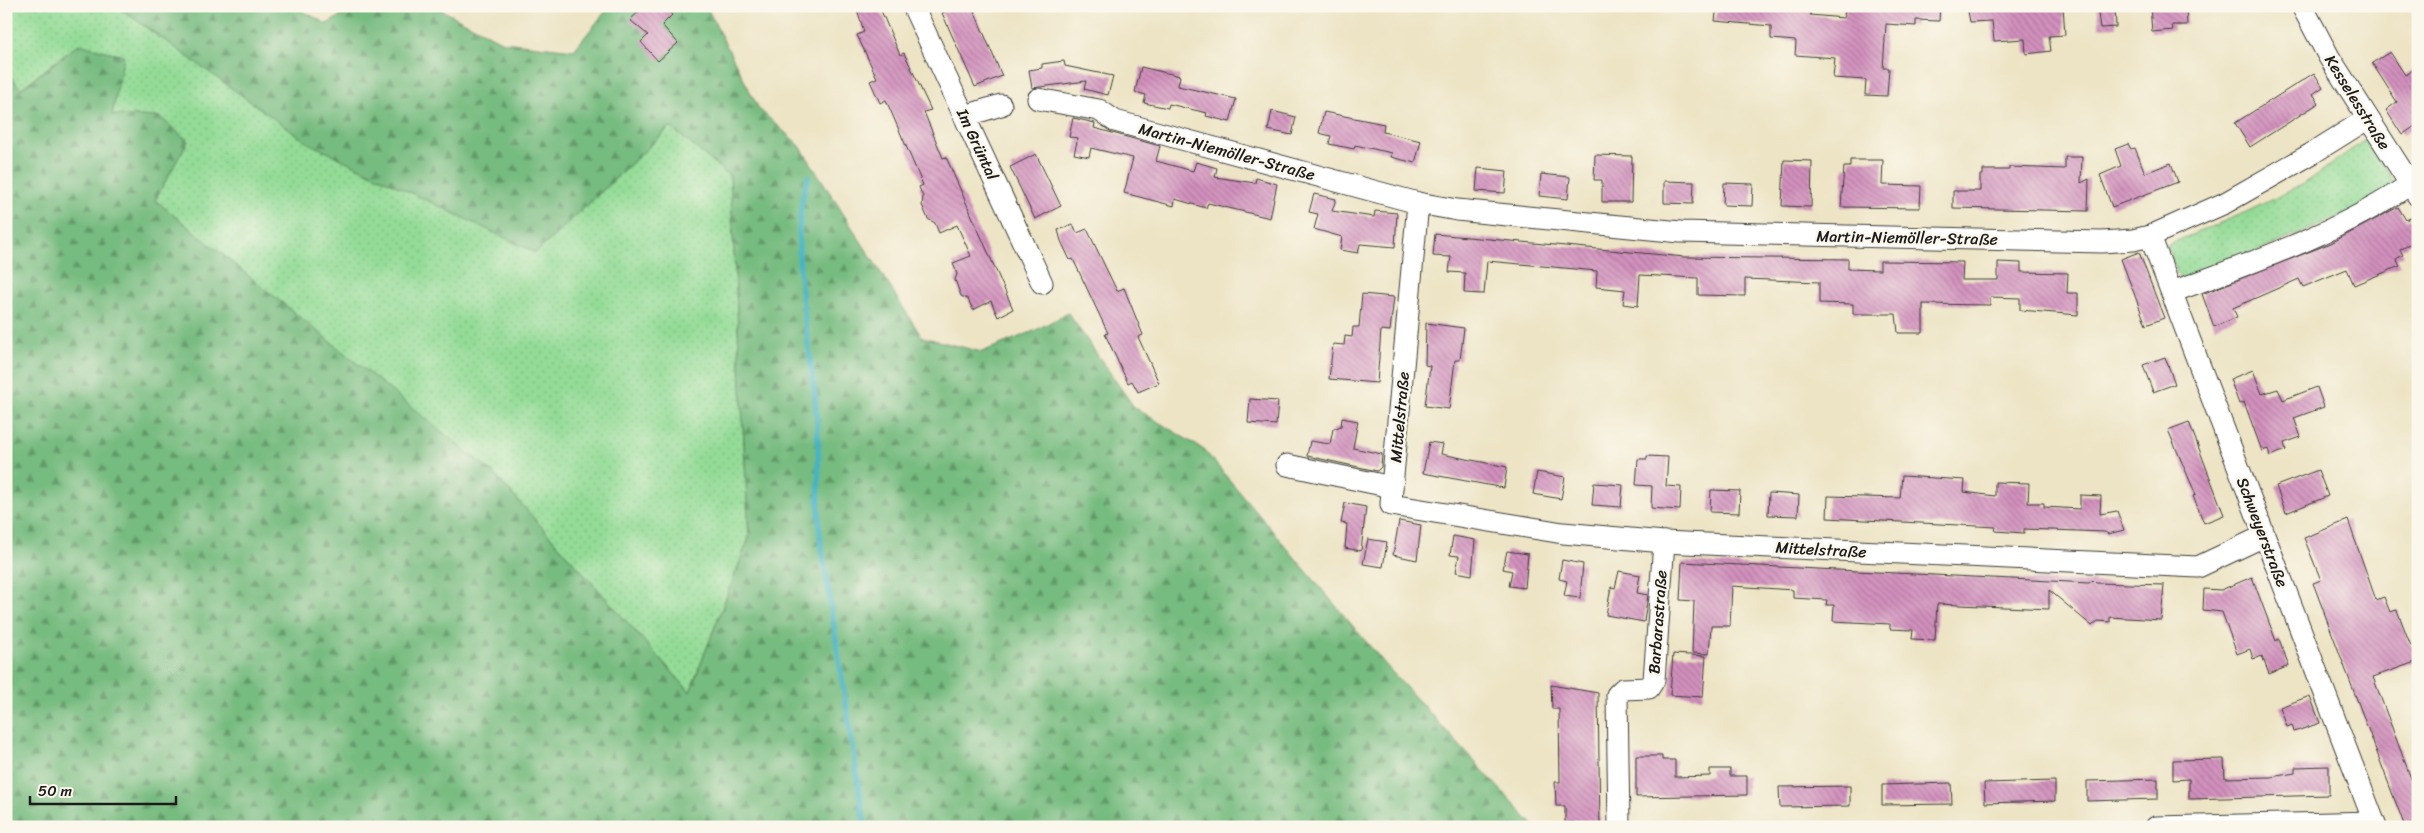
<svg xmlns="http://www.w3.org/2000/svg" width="2424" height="833" font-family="Sriracha,sans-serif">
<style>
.grass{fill:url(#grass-dots);stroke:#587c59}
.forest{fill:url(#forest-firs);stroke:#496c4e}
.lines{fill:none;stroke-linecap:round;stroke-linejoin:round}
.stream{stroke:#47b4c3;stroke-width:5.5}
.building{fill:url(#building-back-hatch)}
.minor-casing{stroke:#3b3a35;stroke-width:23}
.minor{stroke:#fff;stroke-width:21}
.labels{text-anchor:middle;stroke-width:5;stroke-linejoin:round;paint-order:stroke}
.street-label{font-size:16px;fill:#1c1c1c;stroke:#fbf7ec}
</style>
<defs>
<pattern id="grass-dots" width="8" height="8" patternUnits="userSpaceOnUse" patternTransform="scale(1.25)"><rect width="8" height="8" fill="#93db96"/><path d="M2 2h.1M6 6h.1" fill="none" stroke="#7ebb81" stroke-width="1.8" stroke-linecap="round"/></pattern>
<pattern id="forest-firs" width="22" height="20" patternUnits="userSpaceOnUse" patternTransform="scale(1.25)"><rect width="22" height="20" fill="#76bb7f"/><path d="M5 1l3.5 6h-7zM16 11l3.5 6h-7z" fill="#609767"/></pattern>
<pattern id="building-back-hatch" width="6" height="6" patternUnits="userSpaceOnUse" patternTransform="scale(1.25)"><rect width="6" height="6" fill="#d391be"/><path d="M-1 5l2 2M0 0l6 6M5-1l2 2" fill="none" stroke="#aa769a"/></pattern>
</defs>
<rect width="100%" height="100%" fill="#fbf7ec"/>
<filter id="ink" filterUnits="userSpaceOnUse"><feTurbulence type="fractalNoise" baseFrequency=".02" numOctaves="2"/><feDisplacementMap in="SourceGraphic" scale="10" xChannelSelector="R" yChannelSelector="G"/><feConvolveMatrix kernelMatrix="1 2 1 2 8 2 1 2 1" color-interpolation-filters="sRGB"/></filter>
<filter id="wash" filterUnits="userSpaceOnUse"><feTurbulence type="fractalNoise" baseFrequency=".0096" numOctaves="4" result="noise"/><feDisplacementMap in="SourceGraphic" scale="20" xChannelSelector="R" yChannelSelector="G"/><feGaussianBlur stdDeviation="1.12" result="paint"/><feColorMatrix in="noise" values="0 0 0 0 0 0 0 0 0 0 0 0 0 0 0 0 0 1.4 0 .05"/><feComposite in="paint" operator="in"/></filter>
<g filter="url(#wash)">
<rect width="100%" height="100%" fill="#ede4c5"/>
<g class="grass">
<polygon points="6,6 117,6 156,35 536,253 670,127 730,176 749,538 690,692 494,474 154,200 188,141 159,117 112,115 79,44 20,89 6,70"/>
<polygon points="2366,139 2397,187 2363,207 2181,283 2167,245 2244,213 2304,184"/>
</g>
<polygon class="forest" points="117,6 294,6 327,24 357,6 434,6 503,42 574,50 610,6 706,6 759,109 800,146 922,337 982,352 1034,331 1068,313 1134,407 1204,450 1390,670 1535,827 6,827 6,70 21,89 79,44 124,56 112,115 160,117 188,141 155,200 494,474 690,692 749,538 730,176 670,127 536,253 308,143"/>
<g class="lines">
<path class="stream" d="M 808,177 C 786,244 810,338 816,408 C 820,451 817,494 820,537 L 865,827"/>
</g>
<g id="blocks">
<g class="building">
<polygon points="645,6 664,6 672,15 662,25 678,43 658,61 641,42 648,35 630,20"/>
<polygon points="856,6 879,6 900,55 904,53 931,110 924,112 943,158 946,157 1013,309 998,317 991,301 973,310 968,299 961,296 955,280 957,274 953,263 971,256 957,225 939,233 935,223 928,219 922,205 923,197 919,187 923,185 886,100 880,103 870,81 877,78 857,35 864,32"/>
<polygon points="957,6 972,6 1002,76 975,87 942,13"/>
<polygon points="1717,6 1811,6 1810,15 1844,18 1845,6 1940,6 1939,21 1916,20 1916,26 1886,24 1883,68 1889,68 1887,96 1865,95 1866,80 1833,78 1835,58 1795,55 1796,41 1771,39 1771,26 1715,21"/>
<polygon points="1967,6 2063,6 2065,35 2049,36 2051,51 2026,54 2025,39 1994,41 1992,21 1970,22"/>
<polygon points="2097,6 2115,6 2116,27 2100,28"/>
<polygon points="2150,6 2186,6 2187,25 2172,25 2173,30 2152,32"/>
<polygon points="2390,52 2405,75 2418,67 2418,124 2402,135 2386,110 2397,102 2372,63"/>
<polygon points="1064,61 1065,66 1113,76 1108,95 1084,89 1086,81 1032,88 1029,70 1042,68 1042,64"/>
<polygon points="1141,67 1180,76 1178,86 1236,99 1230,122 1206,116 1207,113 1169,104 1168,108 1144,103 1146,95 1135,92"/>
<polygon points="2314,73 2323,87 2313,94 2319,103 2250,147 2235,123"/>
<polygon points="1272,111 1296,117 1292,135 1268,130"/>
<polygon points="1324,112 1384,124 1383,132 1421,141 1415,163 1391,157 1392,153 1355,145 1354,149 1329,144 1331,136 1319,133"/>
<polygon points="1073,118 1095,123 1094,128 1160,146 1156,161 1193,171 1196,162 1217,168 1215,177 1255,183 1256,178 1277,184 1270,218 1208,203 1206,208 1175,199 1174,206 1124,193 1133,158 1091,148 1089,157 1074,154 1078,138 1069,137"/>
<polygon points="2128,144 2131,149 2135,148 2145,173 2171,163 2178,182 2112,207 2100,175 2121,166 2115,149"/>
<polygon points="1036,154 1061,206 1035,219 1010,167"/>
<polygon points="1595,155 1632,156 1631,202 1602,202 1602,180 1594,180"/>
<polygon points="2065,157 2082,157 2081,183 2089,179 2088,211 1953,208 1953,191 1980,191 1980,175 1983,175 1983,170 2009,170 2009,167 2065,169"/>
<polygon points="1784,160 1812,161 1811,207 1782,206"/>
<polygon points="1850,160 1883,160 1882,185 1921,186 1920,208 1841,207 1844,167 1850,167"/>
<polygon points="1478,168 1507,171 1505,193 1476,191"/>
<polygon points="1541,174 1570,177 1568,199 1539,196"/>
<polygon points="1664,181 1694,182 1693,204 1664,203"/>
<polygon points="1724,183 1753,184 1752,206 1723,205"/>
<polygon points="1314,194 1336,199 1332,211 1374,217 1375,211 1397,213 1395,247 1360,244 1358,253 1340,250 1342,237 1314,229 1318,214 1309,212"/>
<polygon points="2398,207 2406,220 2410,218 2418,231 2418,239 2400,250 2403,255 2396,259 2400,266 2354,285 2347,269 2303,287 2299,279 2233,308 2237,317 2214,327 2202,294 2331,243"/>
<polygon points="1073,224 1077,233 1087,229 1117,291 1124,288 1143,335 1138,337 1159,383 1138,392 1132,381 1128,383 1105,334 1108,333 1073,259 1070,260 1061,241 1058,230"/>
<polygon points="1435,234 1685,257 1848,259 1848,269 1880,270 1880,261 1963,262 1962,280 1998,280 1998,262 2021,263 2021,272 2068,273 2067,293 2078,293 2078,315 2020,310 2020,298 1990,297 1990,305 1923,304 1923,333 1898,333 1896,314 1853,314 1853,304 1819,303 1819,282 1745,279 1745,296 1698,295 1698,278 1640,275 1638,306 1623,304 1625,290 1596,287 1597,271 1487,261 1484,294 1464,293 1465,273 1449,272 1451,257 1433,256"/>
<polygon points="2139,252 2164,318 2146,325 2121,259"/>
<polygon points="1362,294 1394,297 1390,331 1381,330 1377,383 1329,379 1333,344 1344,345 1345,336 1352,337 1353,327 1359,327"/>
<polygon points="1426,323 1464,328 1460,360 1455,360 1449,409 1425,406 1430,366 1425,365"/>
<polygon points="2165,357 2175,384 2153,392 2143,365"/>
<polygon points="2253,370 2262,394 2278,389 2283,400 2317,387 2324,407 2294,418 2301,437 2284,443 2286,450 2270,456 2268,449 2262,451 2244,402 2239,404 2230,379"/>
<polygon points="1250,399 1278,401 1276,425 1248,423"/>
<polygon points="1342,418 1358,421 1353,448 1382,454 1381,467 1377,471 1307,456 1310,441 1330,444 1333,429 1341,426"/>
<polygon points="2189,422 2224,515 2204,523 2193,496 2196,495 2168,430"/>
<polygon points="1429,442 1443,444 1441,454 1507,467 1504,488 1423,473"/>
<polygon points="1647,456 1668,457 1666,486 1681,487 1680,510 1651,508 1652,486 1636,485 1638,459 1647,459"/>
<polygon points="2318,470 2328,496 2286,513 2276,486"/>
<polygon points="1537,472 1565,477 1561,499 1533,494"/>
<polygon points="1902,476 1965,480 1964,492 1995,496 1995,482 2029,483 2028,503 2044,503 2044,507 2080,509 2080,495 2101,496 2100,514 2117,511 2124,530 2108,534 2105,532 2024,529 2024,533 1995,531 1996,527 1827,518 1828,496 1900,498"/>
<polygon points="1594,483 1623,485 1621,507 1592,505"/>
<polygon points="1711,490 1740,491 1739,513 1710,512"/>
<polygon points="1769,493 1799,495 1798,516 1768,515"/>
<polygon points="1345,503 1366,507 1361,551 1345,548 1347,524 1341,523"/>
<polygon points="2348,520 2376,600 2384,597 2390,612 2397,610 2411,646 2418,644 2418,661 2373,677 2418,797 2418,822 2405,827 2313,583 2321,580 2304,538"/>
<polygon points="1399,521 1421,525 1417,560 1393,555"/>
<polygon points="1453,536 1475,540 1472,575 1456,572 1459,556 1450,555"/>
<polygon points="1368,539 1387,542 1383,567 1363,564"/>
<polygon points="1507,551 1528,554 1525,588 1509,586 1512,571 1503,569"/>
<polygon points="1562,560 1583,564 1580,598 1564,596 1567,581 1559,579"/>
<polygon points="1682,562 2089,583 2093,580 2096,583 2164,585 2161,620 2110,617 2110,622 2098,621 2092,626 2049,590 2049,609 1937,604 1935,640 1912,639 1913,630 1890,629 1890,624 1833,621 1834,605 1826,605 1827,600 1793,598 1793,590 1732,586 1730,626 1711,626 1709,654 1692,653 1694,601 1680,600"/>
<polygon points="1619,571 1640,575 1637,593 1648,595 1644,622 1606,615 1611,587 1615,588"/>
<polygon points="2252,577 2276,641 2279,639 2289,666 2269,674 2262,656 2253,659 2250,649 2237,654 2222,612 2203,610 2204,589 2221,590"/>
<polygon points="1673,654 1706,656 1703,697 1670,695"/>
<polygon points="1551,685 1598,693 1600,827 1574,827 1574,822 1565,823 1565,806 1556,806 1555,782 1560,782 1559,709 1552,709"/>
<polygon points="2310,696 2320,723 2294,732 2292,725 2287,727 2280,707"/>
<polygon points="1636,756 1662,756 1662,760 1675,760 1675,777 1710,776 1710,769 1730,769 1730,776 1747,776 1747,795 1636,797"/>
<polygon points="2224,759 2225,778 2271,777 2295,773 2295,767 2329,766 2329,795 2189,799 2189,779 2173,780 2173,760"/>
<polygon points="2158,779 2158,799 2087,801 2087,781"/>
<polygon points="2055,781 2055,801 1985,803 1984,783"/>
<polygon points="1951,783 1952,804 1882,805 1882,785"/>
<polygon points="1850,786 1850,806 1780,807 1779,787"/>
</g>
</g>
</g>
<g filter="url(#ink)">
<use href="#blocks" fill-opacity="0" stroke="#3b3a35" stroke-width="1"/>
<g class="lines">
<defs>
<g id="minor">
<polyline points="913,6 1042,283"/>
<polyline points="2302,6 2329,57 2418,196"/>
<polyline points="1038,99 1099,110 1115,121 1418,203 1457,210 1681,232 2102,242 2133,240 2150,236 2225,203 2311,154 2367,119"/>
<polyline points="965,116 1001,105"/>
<polyline points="2150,236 2376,827"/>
<path d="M 2172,292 C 2248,264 2344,231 2410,184"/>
<polyline points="1287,465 1392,487 1391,505 1563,533 1664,542 2198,567 2264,536"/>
<polyline points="1392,487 1418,203"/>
<polyline points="1621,827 1619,824 1617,695 1623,689 1649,688 1654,680 1664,542"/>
<polyline points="2156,827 2374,822"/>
</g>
</defs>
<use href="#minor" class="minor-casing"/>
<use href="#minor" class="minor"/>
</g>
</g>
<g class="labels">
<g class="street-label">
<text transform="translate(2358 102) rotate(58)" y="6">Kesselesstraße</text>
<text transform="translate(978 144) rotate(65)" y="6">Im Grüntal</text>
<text transform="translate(1227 151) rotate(15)" y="6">Martin-Niemöller-Straße</text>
<text transform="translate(1907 237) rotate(1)" y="6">Martin-Niemöller-Straße</text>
<text transform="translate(1399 417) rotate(-85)" y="6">Mittelstraße</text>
<text transform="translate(2263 532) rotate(69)" y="6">Schweyerstraße</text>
<text transform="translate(1821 549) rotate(3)" y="6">Mittelstraße</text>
<text transform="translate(1657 622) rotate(-86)" y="6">Barbarastraße</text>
</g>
</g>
<rect width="2424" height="833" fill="none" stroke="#fbf7ec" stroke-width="25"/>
<path d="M30 796v8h146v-8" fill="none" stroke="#1c1c1c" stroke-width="2.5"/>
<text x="38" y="796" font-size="15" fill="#1c1c1c" stroke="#fbf7ec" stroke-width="4" paint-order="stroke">50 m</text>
</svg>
